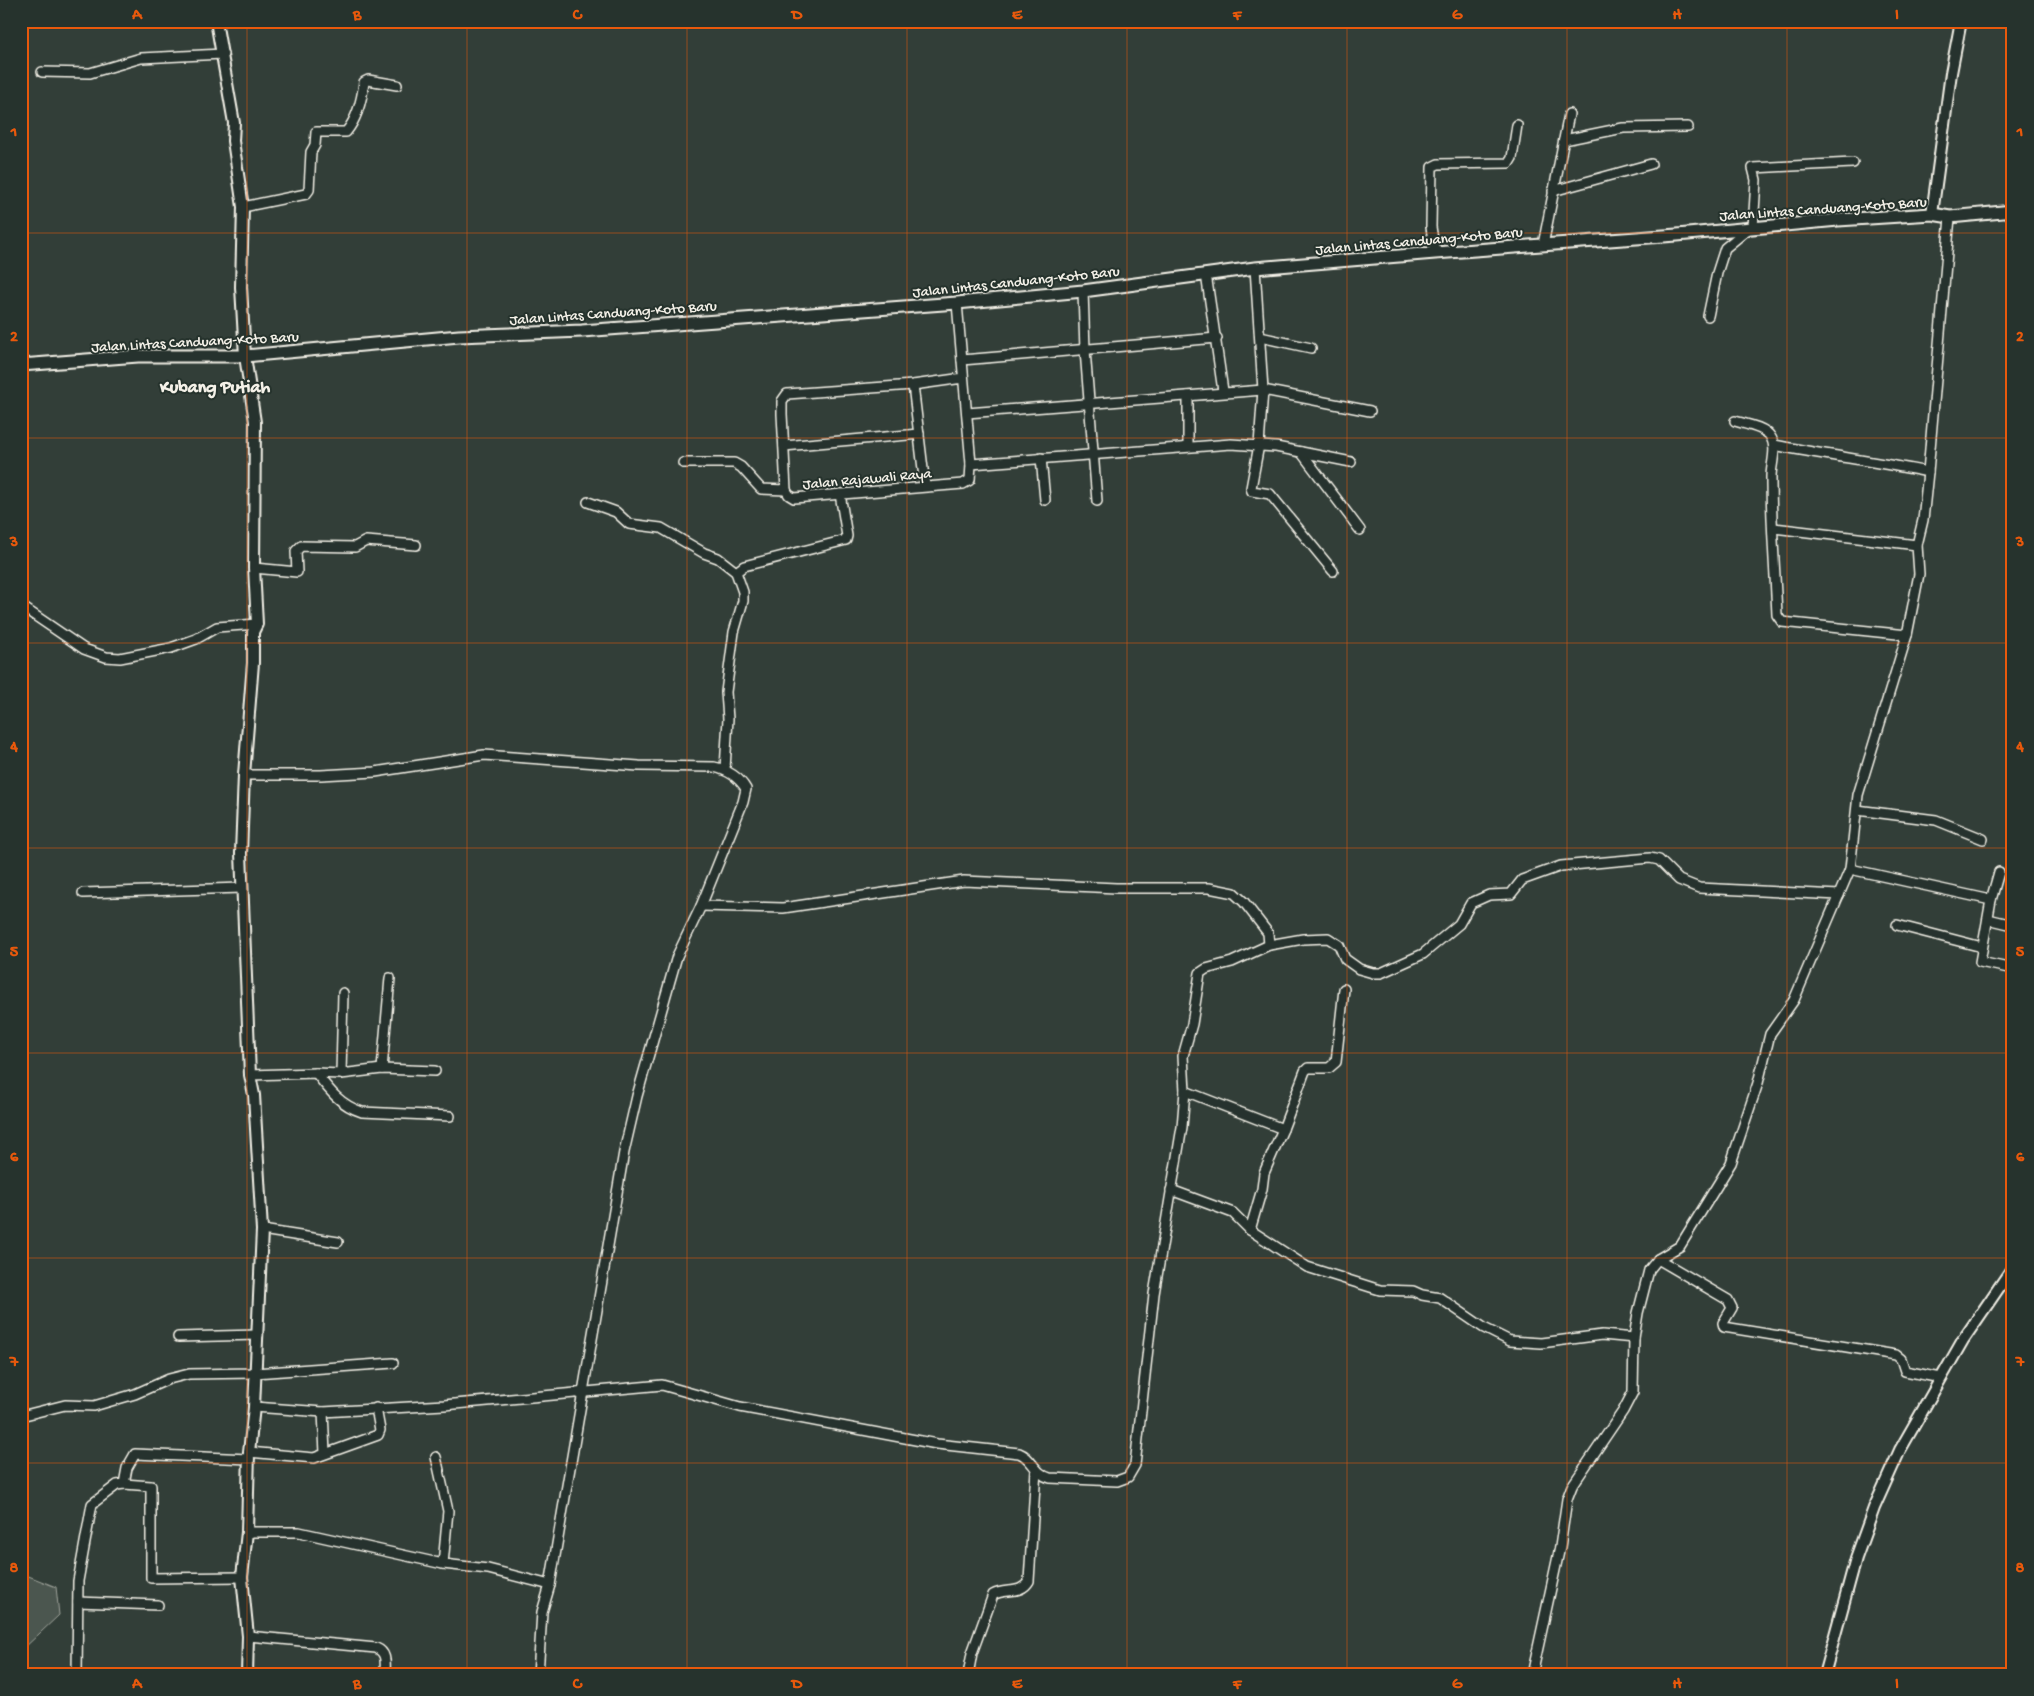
<svg xmlns="http://www.w3.org/2000/svg" width="2034" height="1696" font-family="'Gochi Hand',sans-serif">
<style>
.green{fill:#4c564f;stroke:#a0a49c}
.lines{fill:none;stroke-linecap:round;stroke-linejoin:round}
.minor-casing{stroke:#f4f1e8;stroke-width:12}
.tertiary-casing{stroke:#f4f1e8;stroke-width:14}
.secondary-casing{stroke:#f4f1e8;stroke-width:15}
.minor{stroke:#26332d;stroke-width:9}
.tertiary{stroke:#26332d;stroke-width:10}
.secondary{stroke:#26332d;stroke-width:11}
.grid{fill:none;stroke:#e8590c;stroke-width:1;stroke-opacity:0.55}
.labels{text-anchor:middle;stroke-width:4;stroke-linejoin:round;paint-order:stroke}
.street-label{font-size:15px;fill:#f4f1e8;stroke:#26332d}
.quarter-label{font-size:18px;font-weight:bold;fill:#f4f1e8;stroke:#26332d}
.neatline{fill:none;stroke:#e8590c;stroke-width:2}
.grid-label{font-size:16px;text-anchor:middle;font-weight:bold;fill:#e8590c}
</style>
<rect width="100%" height="100%" fill="#323e38"/>
<filter id="ink" filterUnits="userSpaceOnUse"><feTurbulence type="fractalNoise" baseFrequency=".02" numOctaves="2"/><feDisplacementMap in="SourceGraphic" scale="10" xChannelSelector="R" yChannelSelector="G"/><feConvolveMatrix kernelMatrix="1 2 1 2 8 2 1 2 1" color-interpolation-filters="sRGB"/></filter>
<g filter="url(#ink)">
<polygon class="green" points="21,1573 56,1587 59,1615 21,1651"/>
<g class="lines">
<defs>
<g id="minor">
<polyline points="42,72 90,73 141,58 223,54"/>
<polyline points="1564,140 1623,128 1688,127"/>
<polyline points="1553,191 1651,164"/>
<path d="M 243,207 L 306,194 L 309,190 L 311,152 L 315,145 L 316,132 L 346,132 C 357,119 362,99 364,82 L 368,80 L 397,85"/>
<polyline points="1753,228 1756,180 1753,168 1853,163"/>
<polyline points="1543,245 1569,114"/>
<polyline points="1435,253 1431,227 1432,167 1438,164 1509,163 1512,158 1517,125"/>
<polyline points="1255,268 1263,390 1259,445 1251,488 1252,491 1270,494 1333,571"/>
<polyline points="1206,274 1223,391"/>
<polyline points="1083,291 1085,350 1097,501"/>
<polyline points="957,303 971,464 970,480 963,484 794,498 789,495 786,490 782,414 782,401 787,394 913,385 963,378"/>
<polyline points="1708,316 1717,273 1725,248 1748,229"/>
<polyline points="1260,337 1311,348"/>
<polyline points="962,360 1217,338"/>
<polyline points="913,385 925,486"/>
<polyline points="1188,396 1188,446"/>
<polyline points="967,413 1263,390 1370,411"/>
<path d="M 1735,421 C 1745,424 1764,427 1770,436 C 1778,447 1771,464 1771,477 C 1771,523 1775,569 1777,615 L 1782,622 L 1907,635"/>
<path d="M 1774,445 C 1826,455 1877,462 1928,472"/>
<polyline points="784,446 919,434"/>
<polyline points="1301,452 1360,530"/>
<polyline points="1041,458 1045,500"/>
<polyline points="683,463 734,463 741,467 761,489 786,490"/>
<polyline points="971,464 1231,444 1276,447 1351,462"/>
<polyline points="588,502 616,512 629,524 661,528 704,553 718,558 736,572"/>
<polyline points="1774,528 1917,545"/>
<polyline points="254,568 297,572 296,551 301,546 355,547 366,541 416,545"/>
<polyline points="21,606 84,649 106,657 120,658 171,648 196,639 217,627 257,624"/>
<polyline points="725,769 728,719 726,692 734,632 743,601 743,592 736,572 744,566 846,540 847,536 840,494"/>
<path d="M 244,775 L 321,775 L 375,772 L 484,755 L 639,766 L 714,767 C 727,770 739,777 746,789 L 743,802 L 701,906 L 677,956 L 637,1096 L 624,1152 L 550,1585 L 542,1612 L 538,1675"/>
<polyline points="1857,810 1936,820 1983,839"/>
<polyline points="1850,869 1991,900"/>
<polyline points="1999,872 1991,900 1980,962 2013,969"/>
<polyline points="83,893 242,888"/>
<polyline points="701,906 783,908 964,881 1116,888 1209,888 1234,893 1244,902 1268,933 1269,945"/>
<polyline points="1988,919 2013,925"/>
<polyline points="1897,925 1982,947"/>
<polyline points="382,1069 390,978"/>
<path d="M 316,1073 C 329,1090 340,1105 362,1112 L 450,1116"/>
<polyline points="341,1074 343,993"/>
<polyline points="250,1075 316,1073 341,1074 382,1069 435,1071"/>
<polyline points="1185,1091 1283,1129"/>
<polyline points="1171,1190 1233,1213 1250,1230 1307,1267 1380,1290 1413,1291 1422,1295 1440,1298 1484,1328 1510,1341 1541,1343 1602,1335 1634,1338"/>
<polyline points="262,1230 338,1242"/>
<polyline points="1250,1230 1262,1189 1264,1173 1283,1129 1305,1071 1308,1068 1329,1068 1336,1062 1344,989"/>
<polyline points="1658,1259 1728,1300 1732,1308 1723,1323 1724,1327 1896,1355 1901,1359 1905,1371 1941,1378"/>
<polyline points="178,1337 258,1335"/>
<path d="M 254,1407 L 323,1412 L 444,1405 L 662,1385 L 740,1407 L 937,1444 L 1019,1453 C 1033,1458 1034,1474 1050,1478 L 1117,1481 L 1128,1477 L 1135,1465 L 1154,1294 L 1182,1127 L 1185,1091 L 1183,1056 L 1192,1024 L 1200,973 L 1206,969 L 1232,962 L 1269,945 L 1303,939 L 1328,938 L 1339,945 L 1345,959 L 1359,969 L 1373,973 L 1381,973 L 1423,954 L 1459,924 L 1471,903 L 1489,895 L 1511,894 L 1522,880 L 1561,866 L 1650,858 L 1659,860 L 1679,880 L 1699,888 L 1839,895"/>
<polyline points="323,1412 325,1453"/>
<polyline points="21,1416 65,1405 94,1406 135,1394 169,1379 189,1374 255,1373 393,1363"/>
<polyline points="249,1452 314,1458 378,1435 380,1430 376,1408"/>
<polyline points="436,1457 448,1511 443,1564"/>
<polyline points="124,1484 151,1486 151,1578 242,1577"/>
<polyline points="247,1532 299,1532 443,1564 488,1569 550,1585"/>
<polyline points="78,1602 158,1605"/>
<path d="M 248,1636 L 376,1648 C 388,1653 385,1664 385,1675"/>
<polyline points="77,1675 78,1581 92,1504 117,1485 124,1484 127,1468 135,1454 249,1459"/>
<path d="M 968,1675 L 972,1653 L 993,1595 C 1005,1588 1021,1595 1029,1581 L 1036,1470"/>
<polyline points="1532,1675 1560,1547 1567,1499 1572,1486 1623,1411 1633,1392 1634,1338 1638,1313 1649,1270 1658,1259 1680,1246 1731,1163 1758,1083 1770,1034 1794,1000 1850,869 1858,795 1907,635 1919,574 1917,545 1923,520 1928,472 1950,217"/>
</g>
<g id="tertiary">
<polyline points="216,21 234,123 233,141 243,207 241,287 245,356 255,422 254,568 257,624 253,632 253,663 244,775 241,853 250,1075 254,1095 262,1230 254,1407 249,1452 247,1532 242,1577 248,1636 247,1675"/>
<polyline points="1932,214 1951,73 1961,21"/>
<polyline points="1824,1675 1856,1558 1874,1508 1900,1450 1963,1340 2013,1267"/>
</g>
<polyline id="secondary" points="21,365 138,356 245,356 459,336 582,331 957,303 1083,291 1255,268 1435,253 1677,235 1838,220 1932,214 1950,217 2013,211"/>
</defs>
<use href="#minor" class="minor-casing"/>
<use href="#tertiary" class="tertiary-casing"/>
<use href="#secondary" class="secondary-casing"/>
<use href="#minor" class="minor"/>
<use href="#tertiary" class="tertiary"/>
<use href="#secondary" class="secondary"/>
</g>
</g>
<path class="grid" d="M 247,21 L 247,1675M 467,21 L 467,1675M 687,21 L 687,1675M 907,21 L 907,1675M 1127,21 L 1127,1675M 1347,21 L 1347,1675M 1567,21 L 1567,1675M 1787,21 L 1787,1675M 21,233 L 2013,233M 21,438 L 2013,438M 21,643 L 2013,643M 21,848 L 2013,848M 21,1053 L 2013,1053M 21,1258 L 2013,1258M 21,1463 L 2013,1463"/>
<g class="labels">
<g class="street-label">
<text transform="translate(1823 208) rotate(-4)" y="5">Jalan Lintas Canduang-Koto Baru</text>
<text transform="translate(1419 240) rotate(-5)" y="5">Jalan Lintas Canduang-Koto Baru</text>
<text transform="translate(1016 281) rotate(-6)" y="5">Jalan Lintas Canduang-Koto Baru</text>
<text transform="translate(613 312) rotate(-4)" y="5">Jalan Lintas Canduang-Koto Baru</text>
<text transform="translate(195 341) rotate(-3)" y="5">Jalan Lintas Canduang-Koto Baru</text>
<text transform="translate(867 478) rotate(-5)" y="5">Jalan Rajawali Raya</text>
</g>
<g class="quarter-label">
<text x="215" y="392">Kubang Putiah</text>
</g>
</g>
<rect width="2034" height="1696" fill="none" stroke="#26332d" stroke-width="55"/>
<rect x="28" y="28" width="1978" height="1640" class="neatline"/>
<g class="grid-label">
<text x="137" y="19">A</text>
<text x="357" y="19">B</text>
<text x="577" y="19">C</text>
<text x="797" y="19">D</text>
<text x="1017" y="19">E</text>
<text x="1237" y="19">F</text>
<text x="1457" y="19">G</text>
<text x="1677" y="19">H</text>
<text x="1897" y="19">I</text>
<text x="14" y="136">1</text>
<text x="2020" y="136">1</text>
<text x="14" y="341">2</text>
<text x="2020" y="341">2</text>
<text x="14" y="546">3</text>
<text x="2020" y="546">3</text>
<text x="14" y="751">4</text>
<text x="2020" y="751">4</text>
<text x="14" y="956">5</text>
<text x="2020" y="956">5</text>
<text x="14" y="1161">6</text>
<text x="2020" y="1161">6</text>
<text x="14" y="1366">7</text>
<text x="2020" y="1366">7</text>
<text x="14" y="1572">8</text>
<text x="2020" y="1572">8</text>
<text x="137" y="1688">A</text>
<text x="357" y="1688">B</text>
<text x="577" y="1688">C</text>
<text x="797" y="1688">D</text>
<text x="1017" y="1688">E</text>
<text x="1237" y="1688">F</text>
<text x="1457" y="1688">G</text>
<text x="1677" y="1688">H</text>
<text x="1897" y="1688">I</text>
</g>
</svg>
